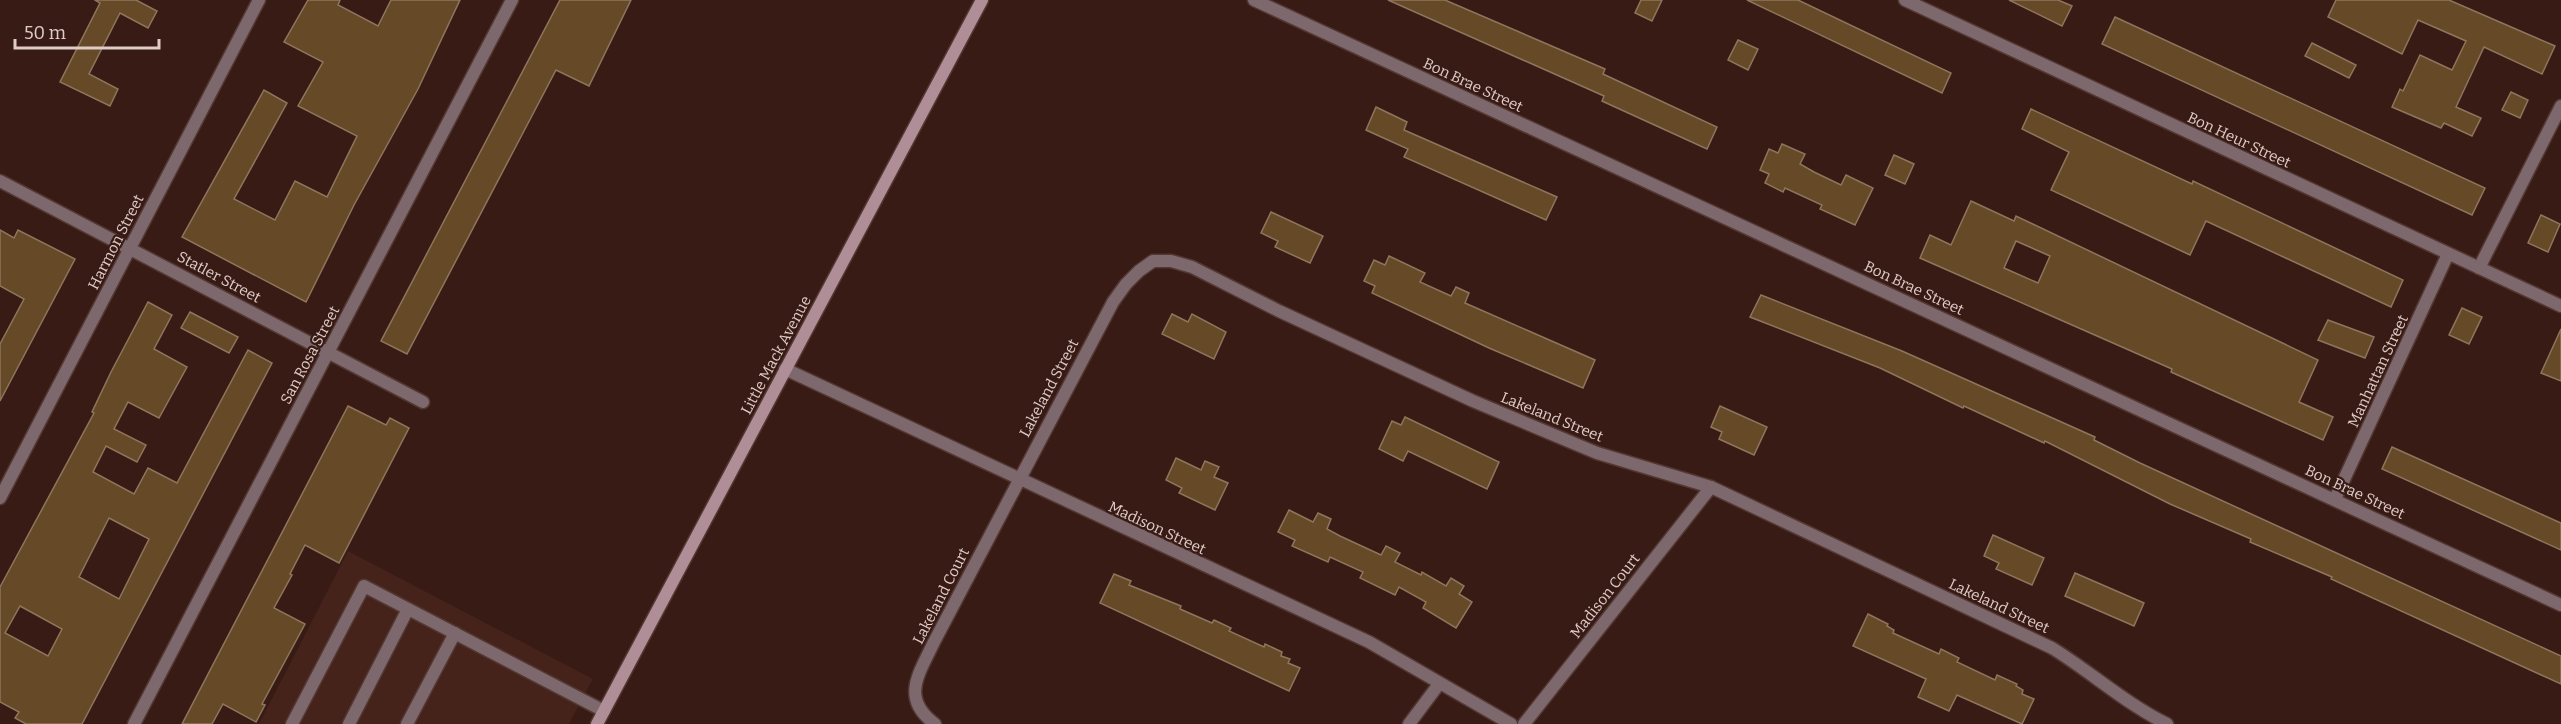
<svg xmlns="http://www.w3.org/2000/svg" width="2561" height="724" font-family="Bitter,serif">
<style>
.built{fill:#45221a}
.building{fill:#664927;stroke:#8e765d;stroke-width:1.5;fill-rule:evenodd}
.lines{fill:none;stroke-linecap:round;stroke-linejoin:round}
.lane-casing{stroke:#533731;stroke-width:15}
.street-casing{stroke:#533731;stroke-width:15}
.secondary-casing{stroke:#533731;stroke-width:15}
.lane{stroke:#7d686d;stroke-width:12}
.street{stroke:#7d686d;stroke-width:12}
.secondary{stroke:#b08e97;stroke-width:12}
.labels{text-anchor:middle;stroke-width:4.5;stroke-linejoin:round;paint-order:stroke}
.street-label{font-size:15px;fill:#e0ccc7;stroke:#381b15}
</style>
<rect width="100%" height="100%" fill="#381b15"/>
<polygon class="built" points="348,551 593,679 569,724 259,724"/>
<g class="building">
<polygon points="95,0 136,0 157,11 148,28 120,13 89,74 118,89 110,106 60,82 100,3"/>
<polygon points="308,0 340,0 338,5 378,26 391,0 460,0 418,89 354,205 306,302 182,237 264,90 287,103 234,199 275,220 295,181 327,197 357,136 298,106 323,62 284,42"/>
<polygon points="560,0 631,0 589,86 556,70 407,354 381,341"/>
<polygon points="1388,0 1445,0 1605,69 1603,74 1717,127 1707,149 1602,101 1604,96"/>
<polygon points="1641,0 1662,0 1652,21 1635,13"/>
<polygon points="1747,0 1798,0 1951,73 1942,93"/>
<polygon points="2009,0 2058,0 2072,6 2062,26"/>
<polygon points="2336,0 2449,0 2555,46 2542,74 2484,47 2456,107 2481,118 2472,136 2444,123 2441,128 2392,107 2400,89 2403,91 2420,55 2452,70 2466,41 2418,20 2402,54 2328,17"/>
<polygon points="2115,17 2485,188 2472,215 2102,44"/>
<polygon points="1738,40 1758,49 1748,70 1728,60"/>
<polygon points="2312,43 2356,65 2349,78 2305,56"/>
<polygon points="2511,92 2528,100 2520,118 2502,110"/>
<polygon points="1376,107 1407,122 1404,130 1557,197 1546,220 1404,157 1408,149 1366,130"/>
<polygon points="2031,109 2192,184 2193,181 2403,280 2391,307 2206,221 2190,255 2051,190 2069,152 2022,129"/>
<polygon points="1782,144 1805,154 1800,164 1814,172 1841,185 1846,175 1873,188 1855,225 1820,209 1822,205 1785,188 1783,192 1765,183 1769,174 1760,170 1769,149 1778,153"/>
<polygon points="1894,155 1914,164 1905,184 1885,175"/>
<path d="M 1971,201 L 2014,221 L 2016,216 L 2318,360 L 2299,402 L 2333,417 L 2323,440 L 2171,372 L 2172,369 L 1920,258 L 1930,235 L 1951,245 ZM 2016,241 L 2050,256 L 2038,283 L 2004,268 Z"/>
<polygon points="1271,212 1323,236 1310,263 1275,247 1278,241 1261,233"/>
<polygon points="2541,215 2560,224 2548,252 2528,243"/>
<polygon points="0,230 14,238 18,230 75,259 0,401 0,344 24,299 0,286"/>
<polygon points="1389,256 1425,273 1420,282 1451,296 1456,287 1469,293 1465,303 1595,360 1583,388 1489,348 1372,293 1375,286 1364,281 1374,260 1385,265"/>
<polygon points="1761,295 1902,351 2095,437 2094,440 2140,463 2561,656 2561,684 2331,579 2332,577 2250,542 2251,539 2170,504 2045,441 2044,443 1964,406 1963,408 1880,368 1750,317"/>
<path d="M 148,302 L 172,315 L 154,349 L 187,367 L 159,418 L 128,402 L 114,429 L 146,445 L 137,462 L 106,446 L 93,472 L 134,494 L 148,468 L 177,483 L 248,350 L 272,363 L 82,724 L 26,724 L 15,718 L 19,712 L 0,702 L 0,587 L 94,413 L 92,412 L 111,372 ZM 109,518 L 149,539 L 119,599 L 79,577 ZM 20,606 L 62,629 L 48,656 L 5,633 Z"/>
<polygon points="2462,308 2482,317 2469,344 2449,335"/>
<polygon points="190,312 238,337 229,353 181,328"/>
<polygon points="1172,314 1188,322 1192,314 1226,332 1214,359 1162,334"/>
<polygon points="2328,320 2374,337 2365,358 2318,340"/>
<polygon points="2561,329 2561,381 2541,373"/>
<polygon points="348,406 386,425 390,418 409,428 339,563 305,545 290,574 292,575 274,608 305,624 262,704 265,705 256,722 223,704 212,724 182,724"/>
<polygon points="1720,406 1767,427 1754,455 1719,439 1722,432 1711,427"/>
<polygon points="1405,417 1499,462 1487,489 1408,451 1403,461 1379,449 1392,421 1401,425"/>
<polygon points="2392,447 2561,523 2561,550 2382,469"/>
<polygon points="1176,458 1201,470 1205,461 1219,467 1214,477 1228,483 1215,510 1179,493 1182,488 1166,480"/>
<polygon points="1289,510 1313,522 1318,513 1331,519 1327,529 1340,536 1381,555 1386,546 1400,553 1395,562 1421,575 1422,572 1446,586 1451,578 1464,586 1459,594 1472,602 1456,628 1423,608 1426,602 1399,587 1395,595 1360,578 1363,572 1330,557 1328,562 1292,546 1295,540 1278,532"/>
<polygon points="1993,535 2044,558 2032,585 1996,569 1999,563 1984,556"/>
<polygon points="2075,573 2144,603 2134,626 2065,596"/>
<polygon points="1114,574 1131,581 1129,585 1181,606 1180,609 1212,623 1214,620 1231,628 1229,631 1264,647 1265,644 1282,652 1281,656 1290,659 1288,663 1300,668 1289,691 1100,603"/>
<polygon points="1868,614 1888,624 1887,626 1894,630 1893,633 1939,654 1941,649 1959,658 1957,662 1995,680 1997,675 2017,684 2016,686 2023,690 2022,694 2034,699 2022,724 1957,695 1949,711 1918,697 1926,679 1853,646"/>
</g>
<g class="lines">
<defs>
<g id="lane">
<polyline points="292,724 364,586 604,711"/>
<polyline points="349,724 408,609"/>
<polyline points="407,724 455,633"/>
</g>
<g id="street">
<polyline points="1254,0 2561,605"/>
<polyline points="1905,0 2561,306"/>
<polyline points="0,181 423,402"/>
<polyline points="2479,268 2561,106"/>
<polyline points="785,369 1369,642 1511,724"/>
<polyline points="0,498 259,0"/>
<polyline points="2335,499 2448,254"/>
<polyline points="134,724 512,0"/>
<path d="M 935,724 C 900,698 919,674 934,642 L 1113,302 L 1126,284 L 1139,271 L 1153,261 L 1171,261 L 1192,267 L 1279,311 L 1473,401 L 1597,453 L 1711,487 L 2052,648 C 2091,672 2126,704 2167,724"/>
<polyline points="1409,724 1439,684"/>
<polyline points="1524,724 1711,487"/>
</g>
<polyline id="secondary" points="597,724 982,0"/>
</defs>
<use href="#lane" class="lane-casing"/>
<use href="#street" class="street-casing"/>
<use href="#secondary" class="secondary-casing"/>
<use href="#lane" class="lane"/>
<use href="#street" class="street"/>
<use href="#secondary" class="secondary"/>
</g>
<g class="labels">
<g class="street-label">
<text transform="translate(1473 85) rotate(25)" y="5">Bon Brae Street</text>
<text transform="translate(2239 140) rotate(25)" y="5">Bon Heur Street</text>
<text transform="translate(116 242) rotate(-63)" y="5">Harmon Street</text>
<text transform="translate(219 277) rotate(28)" y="5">Statler Street</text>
<text transform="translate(1914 288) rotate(25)" y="5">Bon Brae Street</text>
<text transform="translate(310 355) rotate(-62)" y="5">San Rosa Street</text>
<text transform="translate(776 355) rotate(-62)" y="5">Little Mack Avenue</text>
<text transform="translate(2378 371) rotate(-65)" y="5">Manhattan Street</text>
<text transform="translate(1049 388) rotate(-62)" y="5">Lakeland Street</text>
<text transform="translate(1552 417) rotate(22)" y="5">Lakeland Street</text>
<text transform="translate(2355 492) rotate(25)" y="5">Bon Brae Street</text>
<text transform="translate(1157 528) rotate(25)" y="5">Madison Street</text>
<text transform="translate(941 596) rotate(-63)" y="5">Lakeland Court</text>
<text transform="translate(1605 596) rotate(-52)" y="5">Madison Court</text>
<text transform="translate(1999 606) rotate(25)" y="5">Lakeland Street</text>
</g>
</g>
<path d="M15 39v9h144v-9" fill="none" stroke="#e0ccc7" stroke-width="3"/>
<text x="24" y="39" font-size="18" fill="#e0ccc7" stroke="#381b15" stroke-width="4.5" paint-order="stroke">50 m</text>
</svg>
